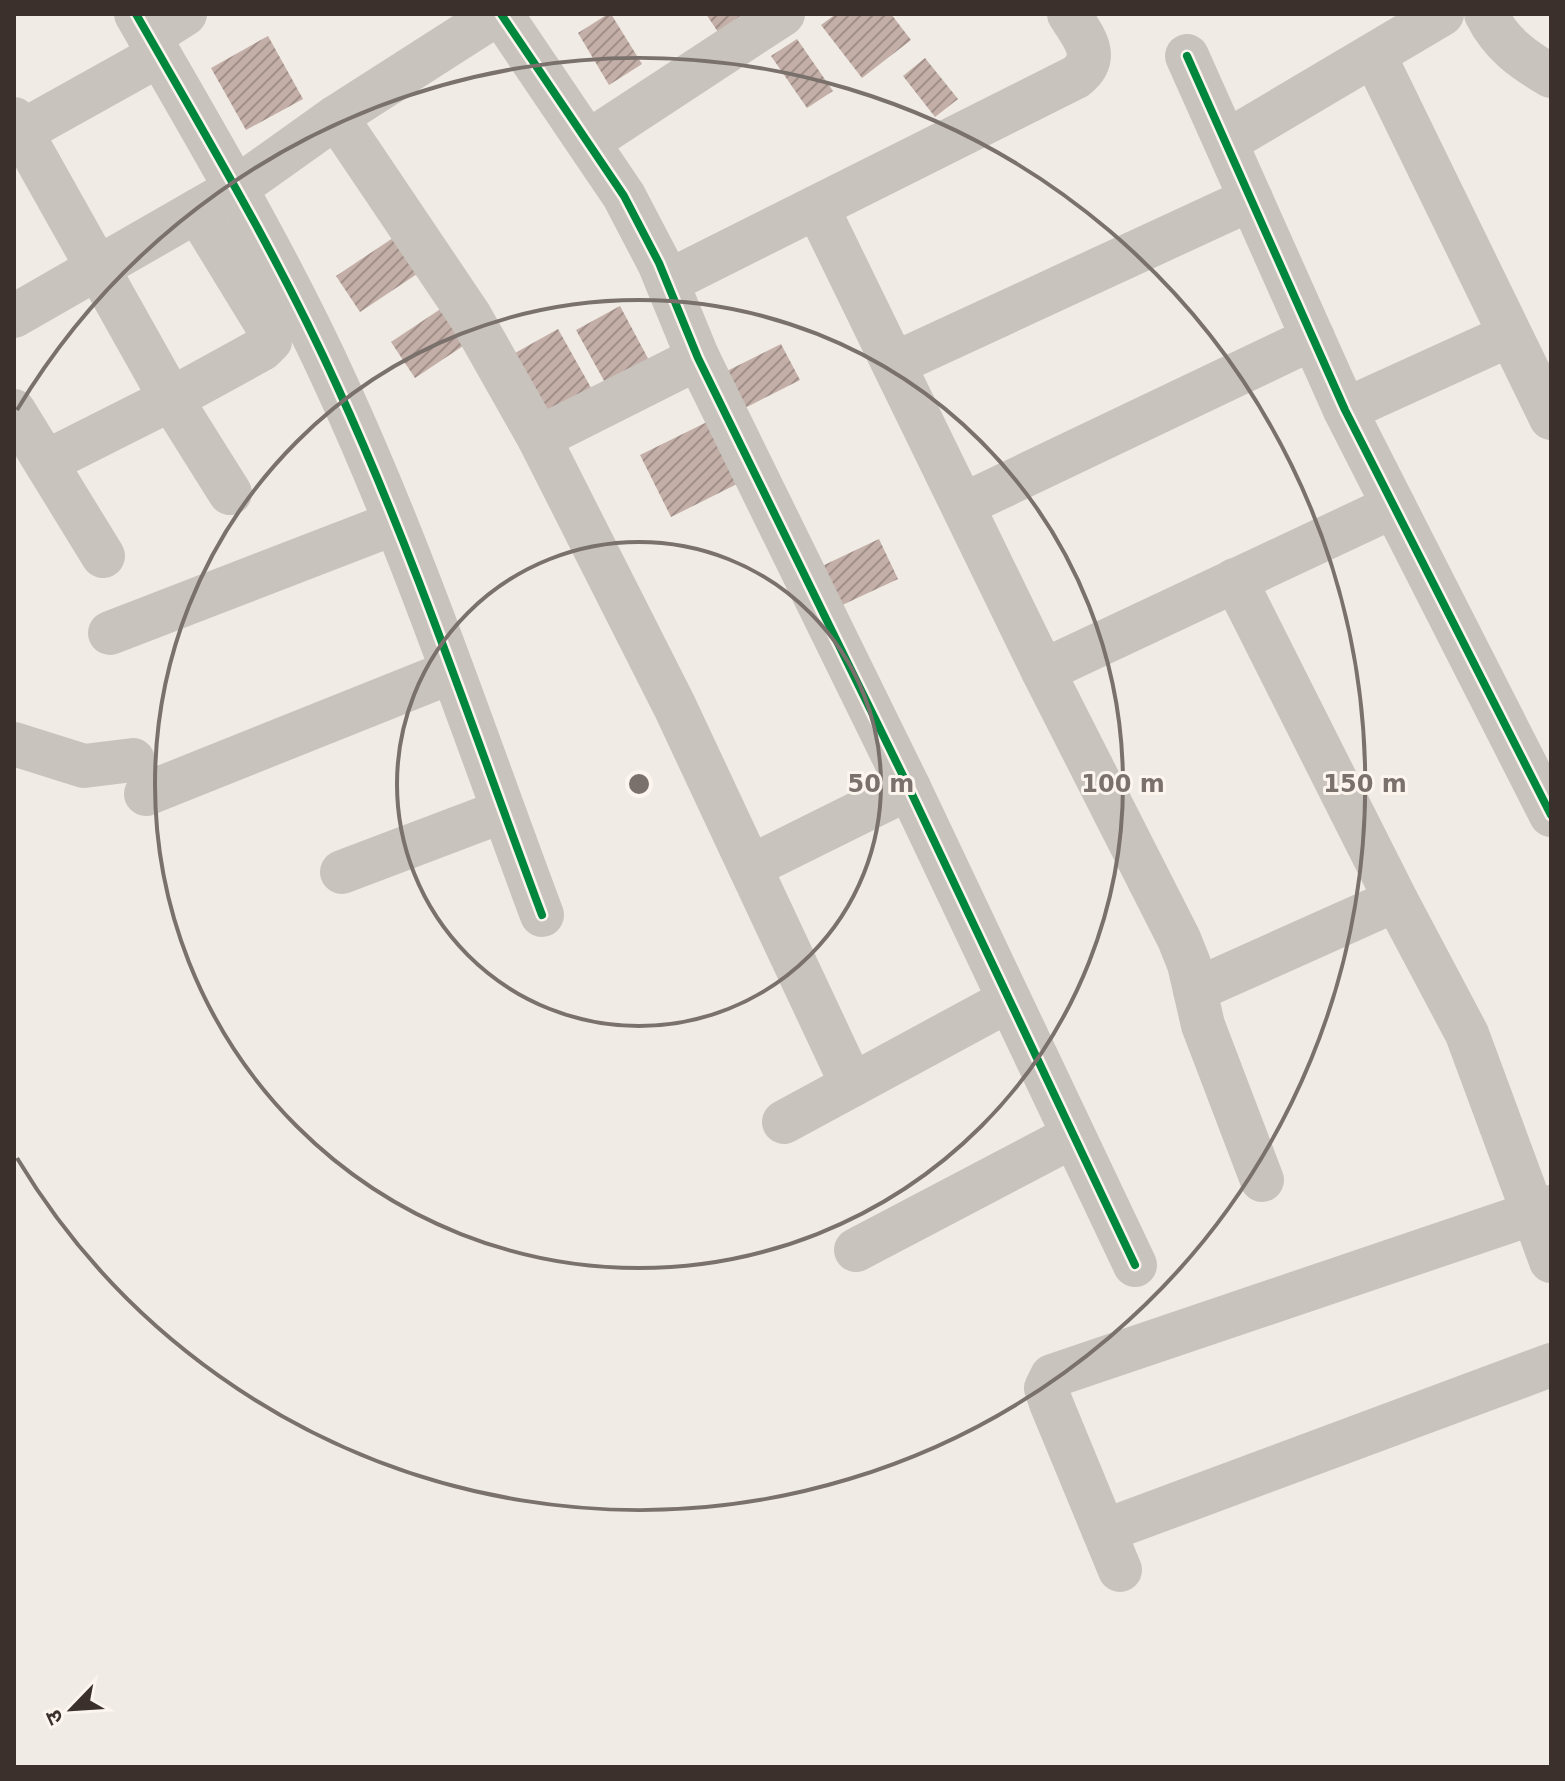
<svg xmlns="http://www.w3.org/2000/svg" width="1565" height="1781" font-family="'DejaVu Sans','Noto Sans Devanagari',sans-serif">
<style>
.building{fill:url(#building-hatch)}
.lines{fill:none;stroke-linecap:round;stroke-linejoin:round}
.minor{stroke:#c9c3be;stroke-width:44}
.cycleway-casing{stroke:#fbf5ee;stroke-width:13}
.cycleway{stroke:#00873e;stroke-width:8}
.ring{fill:none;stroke:#7a716c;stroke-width:4}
.centre{fill:#7a716c;stroke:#fbf5ee;stroke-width:4}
.ring-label{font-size:24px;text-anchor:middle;font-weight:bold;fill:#7a716c;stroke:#fbf5ee;stroke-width:6;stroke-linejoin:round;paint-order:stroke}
</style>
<defs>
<pattern id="building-hatch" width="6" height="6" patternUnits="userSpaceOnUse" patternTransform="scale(2)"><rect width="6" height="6" fill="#c3afa7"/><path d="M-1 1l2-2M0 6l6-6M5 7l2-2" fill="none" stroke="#a08f88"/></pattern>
</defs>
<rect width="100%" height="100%" fill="#f0ebe5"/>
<g class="building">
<polygon points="608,14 611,14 642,64 609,85 578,33"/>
<polygon points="706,14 744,14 718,32"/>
<polygon points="836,14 891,14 911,40 862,78 821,25"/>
<polygon points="268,36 303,99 246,130 211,68"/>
<polygon points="797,39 833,91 807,108 771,56"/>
<polygon points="925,58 958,99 935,117 903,76"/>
<polygon points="396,236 420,272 360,312 336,276"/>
<polygon points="445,306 469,342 415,378 391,342"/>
<polygon points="620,306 651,364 608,388 576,330"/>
<polygon points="558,329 594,393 551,417 515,353"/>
<polygon points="781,344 800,380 739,411 721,374"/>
<polygon points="707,422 737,484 671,517 640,455"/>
<polygon points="879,539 898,579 838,607 820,567"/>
</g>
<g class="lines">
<g class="minor">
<path d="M 136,14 C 206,136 279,258 337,386 C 416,558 476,739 542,915"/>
<polyline points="501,14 624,196 659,263 698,358 909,788 1135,1265"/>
<path d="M 1486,14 C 1501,44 1522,59 1551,76"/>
<polyline points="149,37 185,14"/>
<polyline points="1374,55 1551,418"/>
<polyline points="1187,56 1345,410 1551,815"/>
<polyline points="336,117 470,316 539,438 675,707 852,1085"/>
<polyline points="14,119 171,399 230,493"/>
<polyline points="21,132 159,55"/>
<polyline points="588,142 783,14"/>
<polyline points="1226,142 1442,14"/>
<polyline points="817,207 1043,671 1179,939 1189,964 1203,1025 1262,1180"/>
<path d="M 667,282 L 1076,77 C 1102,56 1083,37 1069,14"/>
<polyline points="14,316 235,189 336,117 497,14"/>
<polyline points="894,364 1251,199"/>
<polyline points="1345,410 1510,335"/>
<polyline points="14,411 103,556"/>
<polyline points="539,438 698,358"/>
<polyline points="46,462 171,399 262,349 270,341 268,327 197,211"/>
<polyline points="963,505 1313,338"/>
<polyline points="1235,580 1396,900 1467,1034 1551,1261"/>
<polyline points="110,633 395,523"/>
<polyline points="1043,671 1394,506"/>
<polyline points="14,744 84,766 133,760"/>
<polyline points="146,794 451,672"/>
<polyline points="750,867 909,788"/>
<polyline points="342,872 503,811"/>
<polyline points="1195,990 1396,900"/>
<polyline points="784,1122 1009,1000"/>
<polyline points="856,1250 1073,1136"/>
<polyline points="1104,1531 1551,1365"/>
<polyline points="1120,1570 1051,1403 1046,1388 1052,1376 1551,1207"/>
</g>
<defs>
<g id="cycleway">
<path d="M 136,14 C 206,136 279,258 337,386 C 416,558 476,739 542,915"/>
<polyline points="501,14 624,196 659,263 698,358 909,788 1135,1265"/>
<polyline points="1187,56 1345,410 1551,815"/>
</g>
</defs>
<use href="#cycleway" class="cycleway-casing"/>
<use href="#cycleway" class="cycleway"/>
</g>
<g class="ring">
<circle cx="639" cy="784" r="242"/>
<circle cx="639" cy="784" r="484"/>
<path d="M17 410A726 726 0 1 1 17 1158"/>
</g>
<circle cx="639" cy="784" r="12" class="centre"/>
<g class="ring-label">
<text x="881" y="792">50 m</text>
<text x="1123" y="792">100 m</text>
<text x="1365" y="792">150 m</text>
</g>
<rect width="1565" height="1781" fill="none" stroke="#3b302b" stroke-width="32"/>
<g transform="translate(72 1709) rotate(245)" stroke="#fbf5ee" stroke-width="6" paint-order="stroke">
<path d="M0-6L14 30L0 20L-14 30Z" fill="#3b302b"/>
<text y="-12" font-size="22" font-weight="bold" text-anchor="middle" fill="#3b302b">उ</text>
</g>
</svg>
